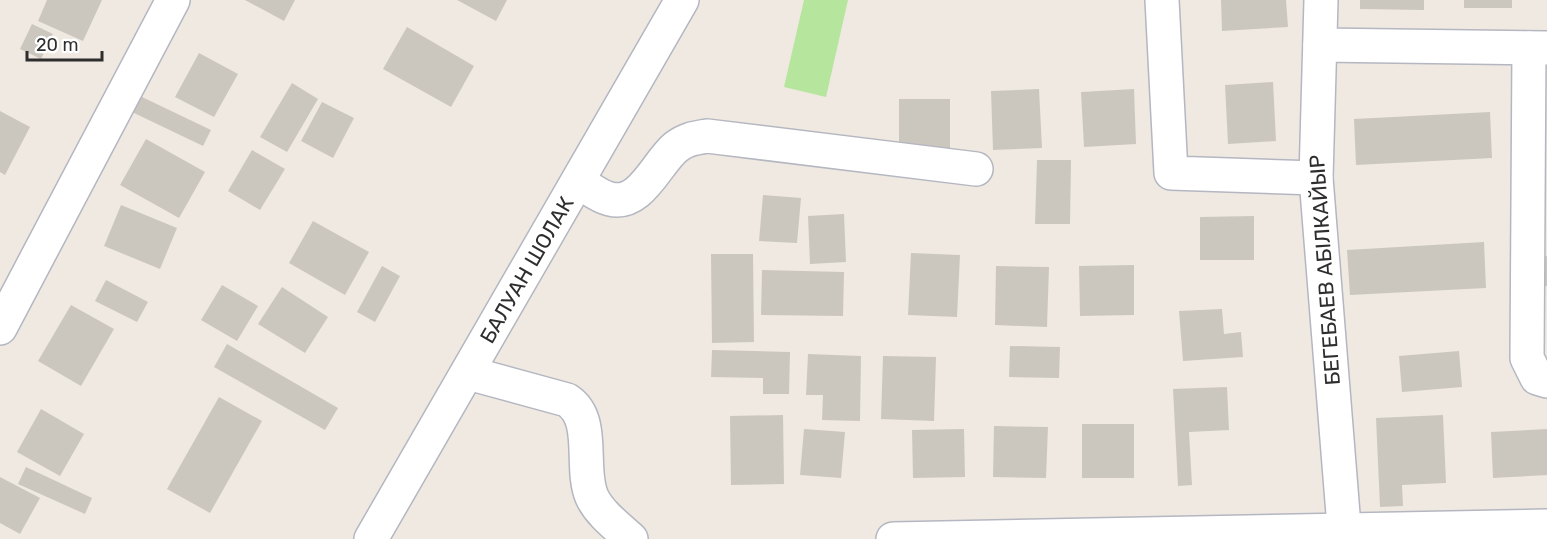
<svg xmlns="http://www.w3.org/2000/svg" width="1547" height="539" font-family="Rubik,sans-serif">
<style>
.green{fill:#b6e59e}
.building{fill:#cbc7bf}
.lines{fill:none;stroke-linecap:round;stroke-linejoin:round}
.minor-casing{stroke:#b4b7c1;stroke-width:36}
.minor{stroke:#fff;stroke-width:33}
.labels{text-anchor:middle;stroke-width:6;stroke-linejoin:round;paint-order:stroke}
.street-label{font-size:21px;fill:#2e2e2e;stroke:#fff}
</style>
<rect width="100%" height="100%" fill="#efe9e1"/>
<polygon class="green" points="804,0 848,0 826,97 784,87"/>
<g class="building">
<polygon points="47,0 102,0 83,41 38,21"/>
<polygon points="245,0 295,0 284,21"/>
<polygon points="457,0 507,0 496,21"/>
<polygon points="1221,0 1286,0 1288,27 1222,31"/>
<polygon points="1360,0 1424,0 1424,10 1360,9"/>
<rect x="1464" y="0" width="48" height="8"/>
<polygon points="32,24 53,34 41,59 20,49"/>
<polygon points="407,27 474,66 451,107 383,69"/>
<polygon points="199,53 238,74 214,117 175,97"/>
<polygon points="1273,82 1276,141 1228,144 1225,85"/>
<polygon points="292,83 318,99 287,152 260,137"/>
<polygon points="1039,89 1042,148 993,150 991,91"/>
<polygon points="1134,89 1136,144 1084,147 1081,92"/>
<polygon points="140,96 211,130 203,146 132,112"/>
<rect x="899" y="99" width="51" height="51"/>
<polygon points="322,102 354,118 333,158 301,141"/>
<polygon points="0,111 30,127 5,175 0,172"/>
<polygon points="1490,112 1492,158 1356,165 1354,119"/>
<polygon points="146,139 205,172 179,218 120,185"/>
<polygon points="252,150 285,169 260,210 228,191"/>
<polygon points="1037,160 1071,160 1070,224 1035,224"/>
<polygon points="763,195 801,198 797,243 759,241"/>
<polygon points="121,205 177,228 160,269 104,246"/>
<polygon points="844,214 846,262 810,264 808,216"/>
<polygon points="1254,216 1254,260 1200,260 1200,217"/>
<polygon points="313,221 369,252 345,295 289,263"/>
<polygon points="1484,242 1486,288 1350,295 1347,250"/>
<polygon points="911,253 960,255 957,317 908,315"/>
<polygon points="711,254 753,254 754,342 712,343"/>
<polygon points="1547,256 1547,286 1545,286 1543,257"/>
<polygon points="1134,265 1134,315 1080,316 1079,266"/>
<polygon points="382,266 400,276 375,322 357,312"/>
<polygon points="996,266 1049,267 1047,327 995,325"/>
<polygon points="762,270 844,272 843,316 761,315"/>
<polygon points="106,280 148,302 137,322 95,301"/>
<polygon points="222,285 258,306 237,341 201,320"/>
<polygon points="282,287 328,317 305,353 258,324"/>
<polygon points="71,305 114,329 81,386 38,361"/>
<polygon points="1222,309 1224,334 1241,332 1243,357 1183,361 1179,311"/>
<polygon points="227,344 338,408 325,430 214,367"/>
<polygon points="1010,346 1060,347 1059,378 1009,377"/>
<polygon points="712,350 790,352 789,394 763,394 763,378 711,377"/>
<polygon points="1459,351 1462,387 1402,392 1399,356"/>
<polygon points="808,354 861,356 860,421 822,420 823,395 806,395"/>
<polygon points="883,356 936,357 934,421 881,419"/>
<polygon points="1227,387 1229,430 1189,432 1192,485 1178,486 1173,389"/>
<polygon points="219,397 262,421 210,513 167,489"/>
<polygon points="41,409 84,434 60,476 17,452"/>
<polygon points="783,415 784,484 731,485 730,416"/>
<polygon points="1443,415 1446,483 1402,485 1403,506 1380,507 1376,418"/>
<rect x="1082" y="424" width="52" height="54"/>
<polygon points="994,426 1048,427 1046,478 993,477"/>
<polygon points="804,429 845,432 841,478 800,475"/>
<polygon points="964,429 965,477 913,478 912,430"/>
<polygon points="1547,429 1547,475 1493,478 1491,432"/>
<polygon points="26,467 92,498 85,514 18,484"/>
<polygon points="0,477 40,498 20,534 0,523"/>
</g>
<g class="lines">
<defs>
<g id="minor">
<polyline points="1162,0 1171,173 1316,178"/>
<polyline points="1321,0 1316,178 1345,539"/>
<polyline points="1320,45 1547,48"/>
<polyline points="1529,48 1527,358 1537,378 1547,381"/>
<path d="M 578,181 C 587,187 600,197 610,199 C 641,207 657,162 676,147 C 686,139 695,138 707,136 L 976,169"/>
<polyline points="0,328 173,0"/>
<path d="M 468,373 L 567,400 C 597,419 579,468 592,497 C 600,514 618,527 631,539"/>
<polyline points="371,539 682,0"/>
<polyline points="893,539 1547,526"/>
</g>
</defs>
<use href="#minor" class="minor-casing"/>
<use href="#minor" class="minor"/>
</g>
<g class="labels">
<g class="street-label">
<text transform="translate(527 270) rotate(-60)" y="7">БАЛУАН ШОЛАК</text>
<text transform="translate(1325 270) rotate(-94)" y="7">БЕГЕБАЕВ АБІЛКАЙЫР</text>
</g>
</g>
<path d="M27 51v9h75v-9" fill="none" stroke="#2e2e2e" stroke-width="3"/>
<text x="36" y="51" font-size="18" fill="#2e2e2e" stroke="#ffffff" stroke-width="4.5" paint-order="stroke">20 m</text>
</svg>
